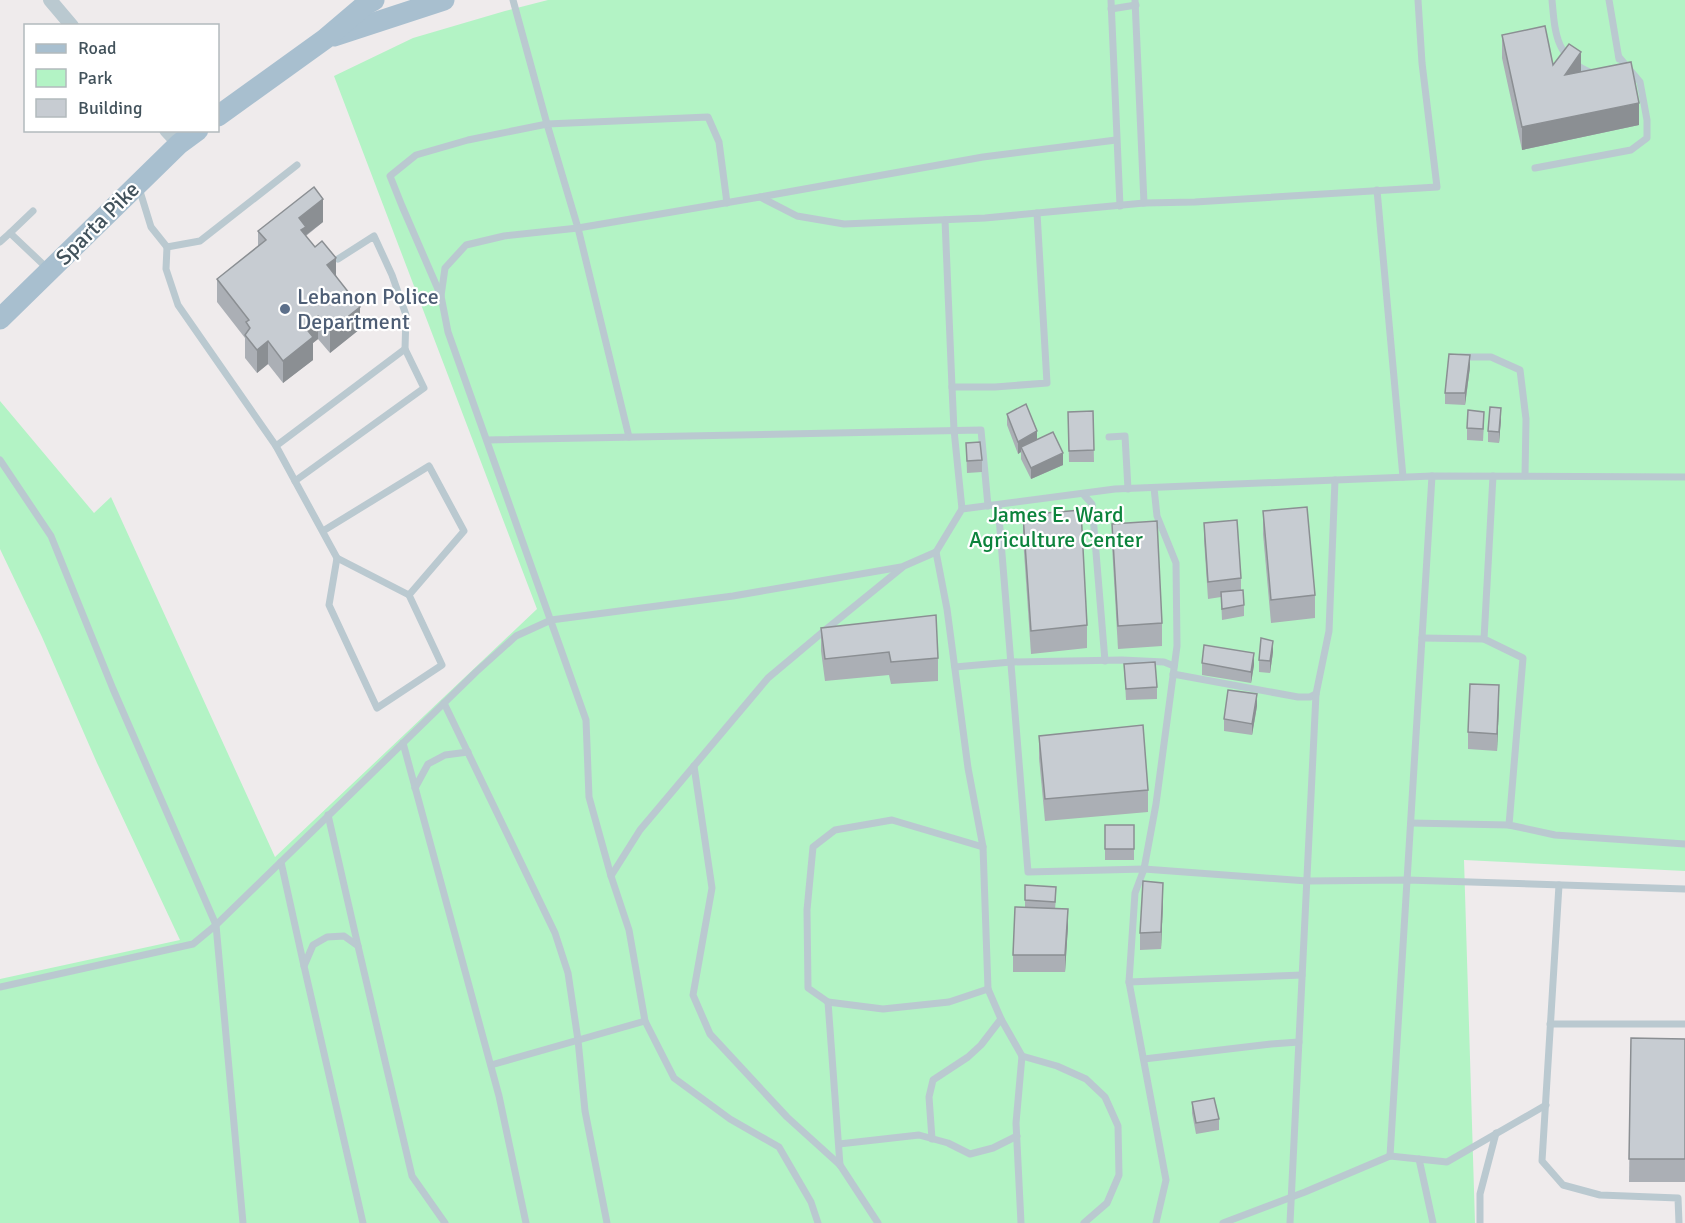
<svg xmlns="http://www.w3.org/2000/svg" width="1685" height="1223" font-family="Signika,sans-serif">
<style>
.green{fill:#b3f3c5}
.lines{fill:none;stroke-linecap:round;stroke-linejoin:round}
.lane{stroke:#bac9d0;stroke-width:7}
.street{stroke:#bac9d0;stroke-width:14}
.primary{stroke:#a8bfcf;stroke-width:21}
.wall{fill:#abafb5}
.shaded-wall{fill:#8b8f93}
.building{fill:#c7ccd2;stroke:#8b8f93;stroke-width:1.5}
.service-dot{fill:#5c6f8a;stroke:#fff;stroke-width:2}
.labels{text-anchor:middle;stroke-width:4.5;stroke-linejoin:round;paint-order:stroke}
.street-label{font-size:22px;fill:#42525b;stroke:#fff}
.service-label{font-size:22px;fill:#4e5e75;stroke:#fff;text-anchor:start}
.park-label{font-size:22px;fill:#0c833c;stroke:#fff}
</style>
<rect width="100%" height="100%" fill="#efebec"/>
<polygon class="green" points="548,0 1685,0 1685,871 1464,860 1475,1223 0,1223 0,979 180,940 97,763 42,637 0,549 0,401 94,513 111,497 275,857 537,609 334,76 413,38 505,11"/>
<g class="lines">
<g class="lane">
<polyline points="513,0 547,124 578,228 629,437"/>
<polyline points="1111,0 1120,206"/>
<polyline points="1135,0 1144,203"/>
<path d="M 1552,0 C 1555,34 1556,59 1592,73"/>
<polyline points="1609,0 1619,59"/>
<polyline points="1111,9 1136,5"/>
<polyline points="1535,168 1631,150 1647,138 1647,120 1640,82 1619,57"/>
<polyline points="139,188 151,227 167,247 200,241 297,165"/>
<polyline points="1377,190 1403,477"/>
<polyline points="760,197 983,157 1116,140"/>
<polyline points="33,211 10,233 48,269"/>
<polyline points="945,220 952,387"/>
<polyline points="0,242 10,233"/>
<polyline points="167,247 166,269 178,305 276,446"/>
<polyline points="441,296 402,206 390,176 416,155 468,140 547,124 708,117 719,142 727,203"/>
<polyline points="1461,357 1491,357 1520,370 1526,419 1525,476"/>
<polyline points="1109,437 1125,436 1128,489"/>
<polyline points="487,440 981,430 988,506"/>
<polyline points="0,460 51,536 113,689 216,925 243,1223"/>
<polyline points="1493,476 1484,639 1523,658 1509,825 1555,835 1685,844"/>
<polyline points="295,481 276,446 405,349"/>
<polyline points="1154,488 1157,516 1176,563 1177,646 1156,804 1144,869 1135,893 1129,982 1166,1180 1156,1223"/>
<polyline points="1083,494 1092,504 1105,661"/>
<polyline points="998,505 1028,872 1144,869 1307,881 1407,880 1685,889"/>
<polyline points="962,509 954,430 952,387 995,387 1047,383 1037,213"/>
<polyline points="323,531 429,466 464,531 409,595 442,665 377,708 329,605 337,558 295,481 424,388 405,349 406,315 392,275 374,236 338,259"/>
<polyline points="936,552 947,609 968,768 983,847 988,989 1001,1019 1022,1056 1016,1123 1021,1223"/>
<polyline points="337,558 409,595"/>
<polyline points="1422,638 1484,639"/>
<polyline points="955,667 1011,662 1122,660 1164,662 1174,666"/>
<polyline points="1173,674 1298,697 1310,697 1316,694"/>
<polyline points="444,703 555,933 568,973 578,1040 585,1111 607,1223"/>
<polyline points="403,743 499,1096 526,1223"/>
<polyline points="694,766 712,888 693,995 710,1034 787,1117 840,1165 878,1223"/>
<polyline points="415,788 428,764 445,755 468,752"/>
<polyline points="328,815 358,946"/>
<polyline points="1411,823 1509,825"/>
<polyline points="983,847 892,820 835,830 813,847 807,910 808,988 828,1002 883,1009 949,1002 988,989"/>
<polyline points="281,862 304,966"/>
<polyline points="611,876 589,797 586,720 448,332 441,296 445,268 466,245 504,236 578,228 760,197 797,216 844,224 985,218 1144,203 1195,202 1437,187 1422,63 1418,0"/>
<polyline points="1559,885 1542,1161 1563,1185 1600,1195 1678,1198 1679,1223"/>
<polyline points="1129,982 1302,975"/>
<polyline points="0,987 193,944 216,925 476,672 516,636 551,620 733,596 901,567"/>
<polyline points="828,1002 840,1165"/>
<polyline points="1550,1024 1685,1024"/>
<polyline points="1022,1056 1057,1066 1086,1079 1105,1097 1118,1126 1119,1175 1107,1203 1084,1223"/>
<polyline points="1144,1059 1271,1044 1299,1042"/>
<polyline points="491,1065 645,1021"/>
<polyline points="932,1139 929,1097 933,1080 968,1057 981,1045 1001,1019"/>
<polyline points="839,1144 919,1135 948,1143 970,1154 993,1148 1017,1136"/>
<polyline points="1390,1156 1432,476"/>
<polyline points="1419,1159 1433,1223"/>
<polyline points="363,1223 304,966 313,945 327,937 344,936 358,946 412,1176 445,1223"/>
<polyline points="818,1223 811,1202 779,1147 730,1119 674,1078 645,1021 629,930 611,876 640,830 768,678 824,631 904,566 936,552 962,509 1115,489 1432,476 1685,477"/>
<polyline points="1223,1223 1305,1192 1390,1156 1447,1162 1546,1105"/>
<polyline points="1290,1223 1316,694 1329,631 1335,480"/>
<polyline points="1480,1223 1480,1194 1496,1133"/>
</g>
<g class="street">
<polyline points="50,0 72,26"/>
<polyline points="166,130 179,144"/>
</g>
<g class="primary">
<polyline points="334,36 444,0"/>
<polyline points="218,116 325,39 365,5 374,0"/>
<polyline points="0,319 179,144 198,130"/>
</g>
</g>
<g class="wall">
<polygon points="1502,35 1553,65 1581,71 1639,125 1522,150 1502,58"/>
<polygon points="323,222 306,236 336,275 360,329 330,353 318,339 313,343 313,360 283,383 268,364 257,373 245,358 245,338 217,302 217,279 258,246 258,231"/>
<polygon points="1470,367 1465,405 1445,404 1445,393"/>
<polygon points="1093,411 1094,462 1069,462 1068,412"/>
<polygon points="1007,414 1037,439 1063,465 1031,479 1021,459 1021,452 1018,454 1007,425"/>
<polygon points="1501,419 1499,443 1488,442 1488,431"/>
<polygon points="1484,423 1483,441 1467,440 1467,428"/>
<polygon points="966,443 982,460 982,472 967,473"/>
<polygon points="1263,511 1315,595 1315,618 1271,623 1263,534"/>
<polygon points="1023,515 1087,625 1087,648 1031,654 1023,538"/>
<polygon points="1204,523 1241,578 1241,590 1244,605 1244,616 1222,620 1221,597 1208,599 1204,540"/>
<polygon points="1112,524 1162,623 1162,646 1118,649 1112,546"/>
<polygon points="821,628 938,658 938,681 891,684 889,675 825,681 821,651"/>
<polygon points="1273,652 1270,673 1259,672 1259,660"/>
<polygon points="1202,663 1254,665 1251,683 1202,675"/>
<polygon points="1124,664 1157,687 1157,699 1126,700"/>
<polygon points="1499,702 1497,751 1468,749 1468,732"/>
<polygon points="1257,706 1252,735 1224,731 1224,719"/>
<polygon points="1039,736 1148,790 1148,812 1045,821 1039,758"/>
<rect x="1105" y="825" width="29" height="35"/>
<polygon points="1025,885 1056,898 1055,909 1068,926 1065,972 1013,972 1013,955 1025,908"/>
<polygon points="1163,900 1161,949 1140,950 1140,933"/>
<polygon points="1631,1038 1685,1039 1685,1182 1629,1182"/>
<polygon points="1192,1102 1219,1119 1219,1130 1196,1134 1192,1113"/>
</g>
<g class="shaded-wall">
<polygon points="1581,52 1581,74 1565,75"/>
<polygon points="1639,103 1639,125 1522,150 1522,127"/>
<polygon points="323,199 323,222 306,235 301,253 299,218"/>
<polygon points="336,258 336,281 327,265"/>
<polygon points="360,307 360,329 330,353 330,331"/>
<polygon points="318,316 318,339 313,343 313,360 283,383 283,361 305,327"/>
<polygon points="268,341 268,364 257,373 257,350"/>
<polygon points="1470,355 1470,367 1465,405 1465,393"/>
<polygon points="1501,408 1501,419 1499,443 1499,432"/>
<polygon points="1037,431 1037,443 1021,447 1021,452 1018,454 1018,442"/>
<polygon points="1063,453 1063,465 1031,479 1031,468"/>
<polygon points="1273,641 1273,652 1270,673 1270,661"/>
<polygon points="1254,653 1254,665 1251,683 1251,672"/>
<polygon points="1499,685 1499,702 1497,751 1497,734"/>
<polygon points="1257,694 1257,706 1252,735 1252,724"/>
<polygon points="1163,883 1163,900 1161,949 1161,932"/>
<polygon points="1068,909 1068,926 1065,972 1065,955"/>
</g>
<g class="building">
<polygon points="1545,26 1553,65 1569,44 1581,52 1565,75 1631,62 1639,103 1522,127 1502,35"/>
<polygon points="314,187 323,199 299,218 306,227 301,230 315,247 322,241 336,258 327,265 360,307 330,331 318,316 305,327 313,337 283,361 268,341 257,350 245,335 250,328 246,322 249,320 217,279 266,240 258,231"/>
<polygon points="1449,354 1470,355 1465,393 1445,393"/>
<polygon points="1026,404 1037,431 1018,442 1007,414"/>
<polygon points="1490,407 1501,408 1499,432 1488,431"/>
<polygon points="1468,410 1484,412 1483,429 1467,428"/>
<polygon points="1093,411 1094,450 1069,451 1068,412"/>
<polygon points="1053,432 1063,453 1031,468 1021,447"/>
<polygon points="980,442 982,460 967,461 966,443"/>
<polygon points="1307,507 1315,595 1271,600 1263,511"/>
<polygon points="1081,510 1087,625 1031,631 1023,515"/>
<polygon points="1237,520 1241,578 1208,582 1204,523"/>
<polygon points="1157,521 1162,623 1118,626 1112,524"/>
<polygon points="1243,590 1244,605 1222,609 1221,592"/>
<polygon points="936,615 938,658 891,662 889,652 825,659 821,628"/>
<polygon points="1261,638 1273,641 1270,661 1259,660"/>
<polygon points="1204,645 1254,653 1251,672 1202,663"/>
<polygon points="1155,662 1157,687 1126,689 1124,664"/>
<polygon points="1470,684 1499,685 1497,734 1468,732"/>
<polygon points="1228,690 1257,694 1252,724 1224,719"/>
<polygon points="1143,725 1148,790 1045,799 1039,736"/>
<rect x="1105" y="825" width="29" height="24"/>
<polygon points="1143,881 1163,883 1161,932 1140,933"/>
<polygon points="1025,885 1056,887 1055,902 1025,900"/>
<polygon points="1015,907 1068,909 1065,955 1013,955"/>
<polygon points="1631,1038 1685,1039 1685,1159 1629,1159"/>
<polygon points="1214,1098 1219,1119 1196,1123 1192,1102"/>
</g>
<circle class="service-dot" cx="285" cy="309" r="6"/>
<g class="labels">
<g class="street-label">
<text transform="translate(97 223) rotate(-45)" y="8">Sparta Pike</text>
</g>
<g class="service-label">
<text x="297" y="304">Lebanon Police<tspan x="297" dy="25">Department</tspan></text>
</g>
<g class="park-label">
<text x="1056" y="522">James E. Ward<tspan x="1056" dy="25">Agriculture Center</tspan></text>
</g>
</g>
<rect x="24" y="24" width="195" height="108" fill="#ffffff" stroke="#b3babd" stroke-width="1.5"/>
<rect x="36" y="44" width="30" height="9" fill="#a8bfcf" stroke="#b3babd" stroke-width="1.5"/>
<text x="78" y="54" font-size="18" fill="#42525b">Road</text>
<rect x="36" y="69" width="30" height="18" fill="#b3f3c5" stroke="#b3babd" stroke-width="1.5"/>
<text x="78" y="84" font-size="18" fill="#42525b">Park</text>
<rect x="36" y="99" width="30" height="18" fill="#c7ccd2" stroke="#b3babd" stroke-width="1.5"/>
<text x="78" y="114" font-size="18" fill="#42525b">Building</text>
</svg>
